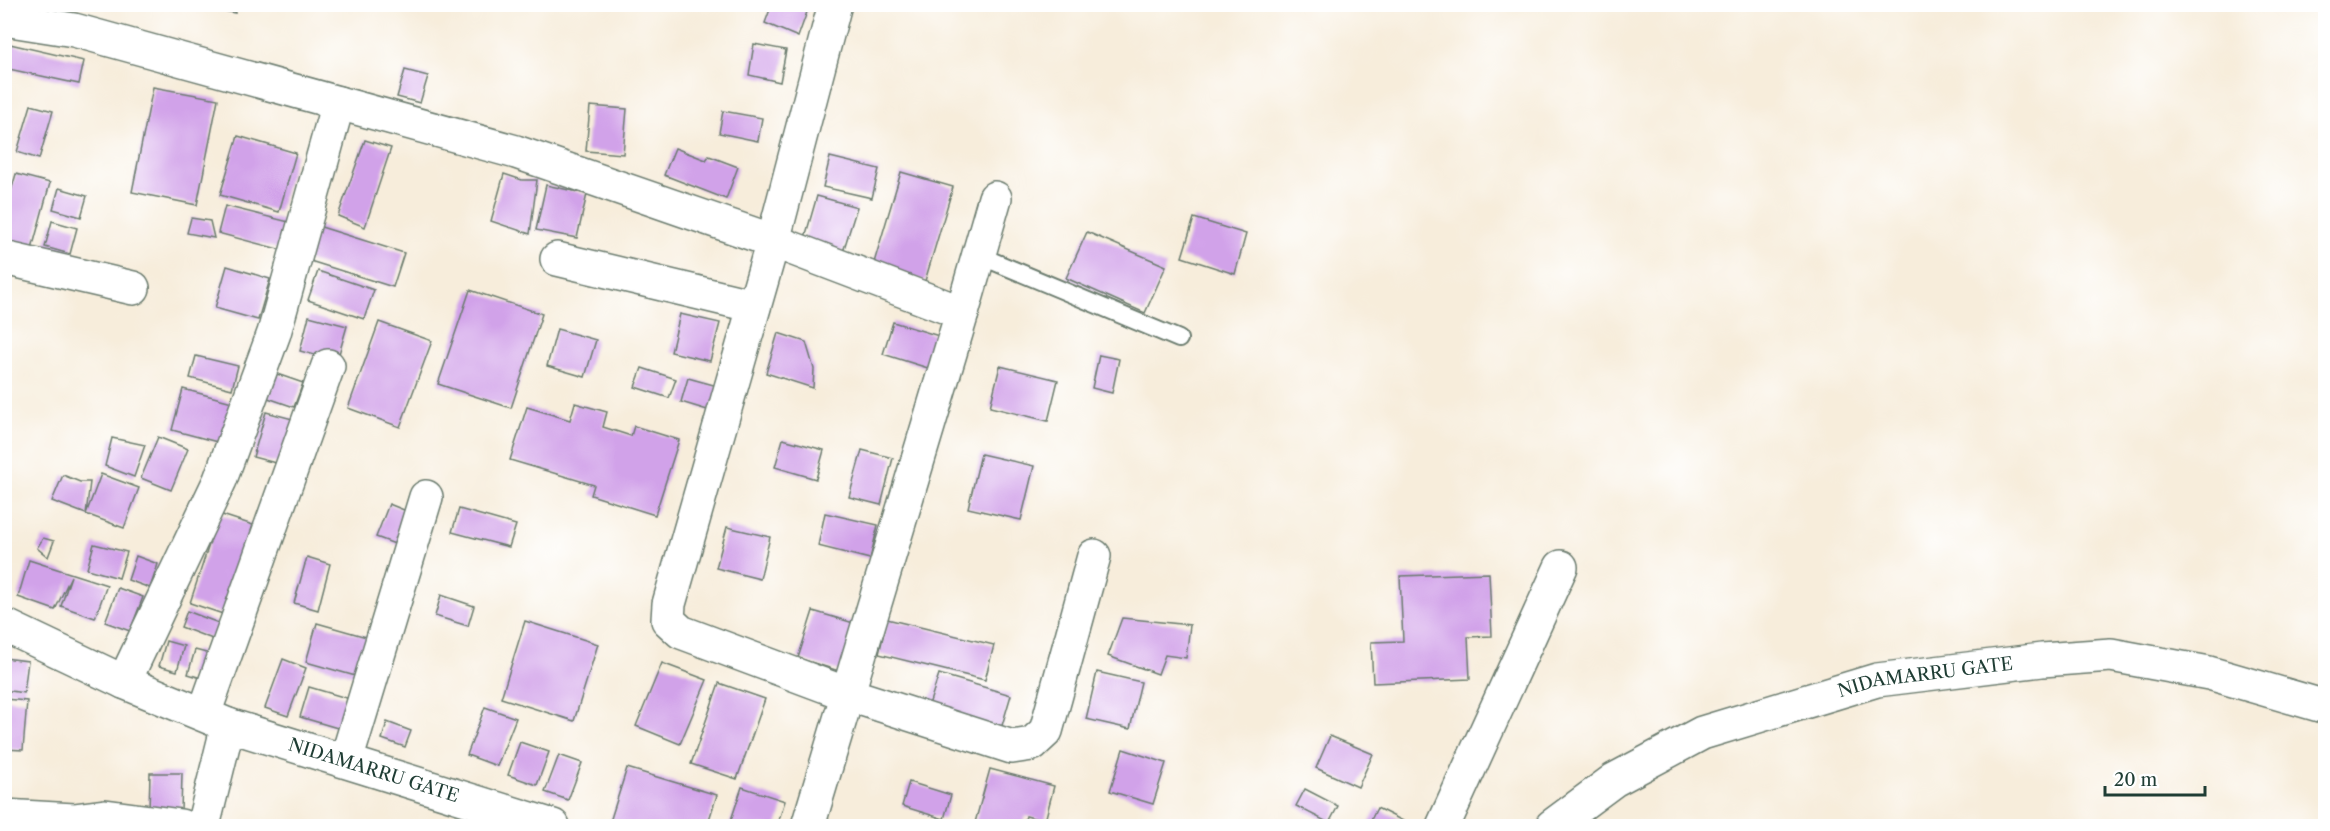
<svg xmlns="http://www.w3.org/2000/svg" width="2330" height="831" font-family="'Libre Caslon Text',serif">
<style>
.building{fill:#d1a2e9}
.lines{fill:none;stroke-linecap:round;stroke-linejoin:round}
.lane-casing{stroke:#6b7b6e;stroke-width:20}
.street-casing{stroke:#6b7b6e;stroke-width:36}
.secondary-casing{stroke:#6b7b6e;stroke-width:36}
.lane{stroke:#fff;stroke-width:16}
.street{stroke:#fff;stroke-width:33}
.secondary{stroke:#fff;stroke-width:33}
.labels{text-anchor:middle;stroke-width:4.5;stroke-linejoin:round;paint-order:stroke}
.street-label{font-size:18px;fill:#1f3d34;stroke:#fff}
</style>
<rect width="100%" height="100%" fill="#fff"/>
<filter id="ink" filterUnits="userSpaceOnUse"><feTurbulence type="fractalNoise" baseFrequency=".0167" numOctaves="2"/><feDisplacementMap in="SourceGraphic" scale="12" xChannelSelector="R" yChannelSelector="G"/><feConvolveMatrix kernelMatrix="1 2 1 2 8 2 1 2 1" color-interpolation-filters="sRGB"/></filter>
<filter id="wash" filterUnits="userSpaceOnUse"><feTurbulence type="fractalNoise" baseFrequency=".008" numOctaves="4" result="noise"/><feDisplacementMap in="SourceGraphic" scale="24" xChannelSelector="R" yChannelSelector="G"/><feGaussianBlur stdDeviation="1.35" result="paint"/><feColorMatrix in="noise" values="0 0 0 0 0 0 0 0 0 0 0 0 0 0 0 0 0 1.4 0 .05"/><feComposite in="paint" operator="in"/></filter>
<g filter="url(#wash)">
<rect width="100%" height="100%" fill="#f7eddb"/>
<g id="blocks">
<g class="building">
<polygon points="189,4 236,4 235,13"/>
<polygon points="772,4 789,4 807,12 798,37 765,23"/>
<polygon points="10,44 84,61 79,84 4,68"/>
<polygon points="754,44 786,50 780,82 749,75"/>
<polygon points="405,70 428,76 420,103 397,97"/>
<polygon points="153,87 218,99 197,205 132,192"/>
<polygon points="31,105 53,111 39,159 17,152"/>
<polygon points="590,106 627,109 623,154 586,151"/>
<polygon points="723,111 762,118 758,141 719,133"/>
<polygon points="238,136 296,153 279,212 220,195"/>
<polygon points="365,140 391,148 365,227 338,216"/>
<polygon points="675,148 706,160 709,156 738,167 726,199 664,175"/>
<polygon points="830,157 879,169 872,198 823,187"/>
<polygon points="901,172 953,187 925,281 873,266"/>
<polygon points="16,174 50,183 31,253 4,246 4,215"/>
<polygon points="504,174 522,180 537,180 530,234 491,221"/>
<polygon points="546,185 587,194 577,238 536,230"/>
<polygon points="59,188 87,196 81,217 53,209"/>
<polygon points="817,196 857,207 843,252 804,241"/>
<polygon points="225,206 293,223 286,251 218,233"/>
<polygon points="191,218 210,221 214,238 187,233"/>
<polygon points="1194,218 1246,234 1235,274 1182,257"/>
<polygon points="52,221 77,228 70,254 45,247"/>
<polygon points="318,226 404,253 393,287 307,260"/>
<polygon points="1087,232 1166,266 1145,313 1066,278"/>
<polygon points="227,266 270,279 258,320 215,308"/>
<polygon points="318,271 374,290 364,319 308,300"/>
<polygon points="470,290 542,314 511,408 438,384"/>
<polygon points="680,314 720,323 710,361 671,352"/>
<polygon points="309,316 347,326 337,361 300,351"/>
<polygon points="379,322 432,341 400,427 348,408"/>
<polygon points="893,322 939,336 928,368 883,354"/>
<polygon points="557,329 596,340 585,377 547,366"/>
<polygon points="778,333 806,342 814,369 813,388 766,373"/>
<polygon points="1099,355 1119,359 1112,393 1092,388"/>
<polygon points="196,356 238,366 232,389 190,378"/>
<polygon points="1000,366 1058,380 1048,421 990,407"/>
<polygon points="642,368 676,379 669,398 635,387"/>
<polygon points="277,374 303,383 294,407 268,398"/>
<polygon points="688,378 721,387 714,412 681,402"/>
<polygon points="183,389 236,403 225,444 172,430"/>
<polygon points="575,403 607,412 603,427 631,436 634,426 679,440 655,515 591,495 594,485 510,460 527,407 570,420"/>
<polygon points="266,412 300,421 287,466 253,457"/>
<polygon points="158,437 188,449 171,490 141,478"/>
<polygon points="112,438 145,445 134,477 105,466"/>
<polygon points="783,439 824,450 816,479 775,467"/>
<polygon points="862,450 893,458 881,505 849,497"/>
<polygon points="981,454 1034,466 1021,520 968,508"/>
<polygon points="101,474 139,488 124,528 86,514 52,501 63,475 80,482 90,482 86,514"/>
<polygon points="389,504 414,514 403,547 376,537"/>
<polygon points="459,509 516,525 509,547 452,532"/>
<polygon points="825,513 878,525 870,559 818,546"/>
<polygon points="219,514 259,527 229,616 190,603"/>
<polygon points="727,527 770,537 760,579 716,568"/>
<polygon points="43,538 54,541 48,557 37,548"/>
<polygon points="94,544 127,552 119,578 87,569"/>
<polygon points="136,556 158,564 150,588 128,580"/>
<polygon points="307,557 330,564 318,610 294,603"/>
<polygon points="29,560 107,585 95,618 61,606 71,576 55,610 18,597"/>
<polygon points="1489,573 1492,636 1468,637 1470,679 1373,683 1371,642 1403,641 1400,576"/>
<polygon points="118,588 143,597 130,631 105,622"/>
<polygon points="441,595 474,606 468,626 435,616"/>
<polygon points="187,611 229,627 223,643 181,627"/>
<polygon points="813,611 857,624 842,672 798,658"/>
<polygon points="1122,618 1190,625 1186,658 1165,655 1158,674 1108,656"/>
<polygon points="887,619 994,645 985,680 879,654"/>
<polygon points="525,621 598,644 574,721 501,698"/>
<polygon points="317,623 370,638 359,677 306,662"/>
<polygon points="166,641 184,646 177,671 159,666"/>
<polygon points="195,650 218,656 211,681 188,674"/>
<polygon points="4,658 28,661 24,693 4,690"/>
<polygon points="283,659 306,668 288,716 265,708"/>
<polygon points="662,663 707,680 680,744 636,726"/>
<polygon points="1097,672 1141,682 1130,729 1086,719"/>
<polygon points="939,674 1011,695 1001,729 928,708"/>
<polygon points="719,683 765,699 737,779 691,764"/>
<polygon points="309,687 350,699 341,729 300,717"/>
<polygon points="4,699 27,701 23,750 4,749"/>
<polygon points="485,707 516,718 497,766 467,755"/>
<polygon points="387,722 411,731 405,747 382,739"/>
<polygon points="1330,736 1373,754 1358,787 1316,768"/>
<polygon points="520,742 549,752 537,785 508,775"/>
<polygon points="1123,749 1166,763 1153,804 1110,791"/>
<polygon points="559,755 582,763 568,800 545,792"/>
<polygon points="627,768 717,795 707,826 615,826 609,825"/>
<polygon points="990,769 1054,786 1045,821 1026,816 1023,826 974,826"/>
<polygon points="150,773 182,773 181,812 149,811"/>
<polygon points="909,782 951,795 944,819 902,806"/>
<polygon points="742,787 785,801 777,826 729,826"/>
<polygon points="1305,789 1338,806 1329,823 1296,806"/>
<polygon points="1377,808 1413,826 1368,826"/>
</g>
</g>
</g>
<g filter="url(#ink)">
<use href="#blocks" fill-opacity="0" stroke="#6b7b6e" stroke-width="1.5"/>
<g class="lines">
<defs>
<polyline id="lane" points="978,255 1179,339"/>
<g id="street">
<polyline points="835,4 773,241 669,604 668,620 681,632 847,694 1012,747 1032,744 1046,731 1094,556"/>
<polyline points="4,19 74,30 516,152 773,241 962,313"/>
<polyline points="4,258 133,288"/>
<polyline points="557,259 754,306"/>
<polyline points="124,682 220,480 274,333 338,103"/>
<polyline points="204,714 328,366"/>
<polyline points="346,761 426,497"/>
<polyline points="4,816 74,820 105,816 181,826"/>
<polyline points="808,826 962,313 995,198"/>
<polyline points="1443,826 1561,567"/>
</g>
<g id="secondary">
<path id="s1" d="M 4,625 L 124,682 L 228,725 L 553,826"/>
<polyline points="203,826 228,725"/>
<path id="s2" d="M 1552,826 L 1614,780 L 1702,733 L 1877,680 L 2042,660 L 2111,655 L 2209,673 L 2326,707"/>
</g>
</defs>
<use href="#lane" class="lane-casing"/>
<use href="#street" class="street-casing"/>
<use href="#secondary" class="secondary-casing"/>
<use href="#lane" class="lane"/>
<use href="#street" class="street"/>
<use href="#secondary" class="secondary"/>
</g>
</g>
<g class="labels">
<g class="street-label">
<text dy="6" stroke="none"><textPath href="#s2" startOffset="408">NIDAMARRU GATE</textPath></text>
<text dy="6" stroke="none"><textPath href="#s1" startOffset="398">NIDAMARRU GATE</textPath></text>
</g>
</g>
<rect width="2330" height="831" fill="none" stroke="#fff" stroke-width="24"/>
<path d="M2105 786v9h100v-9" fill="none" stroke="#1f3d34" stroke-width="3"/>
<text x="2114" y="786" font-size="18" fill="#1f3d34" stroke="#ffffff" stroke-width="4.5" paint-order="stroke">20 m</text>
</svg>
